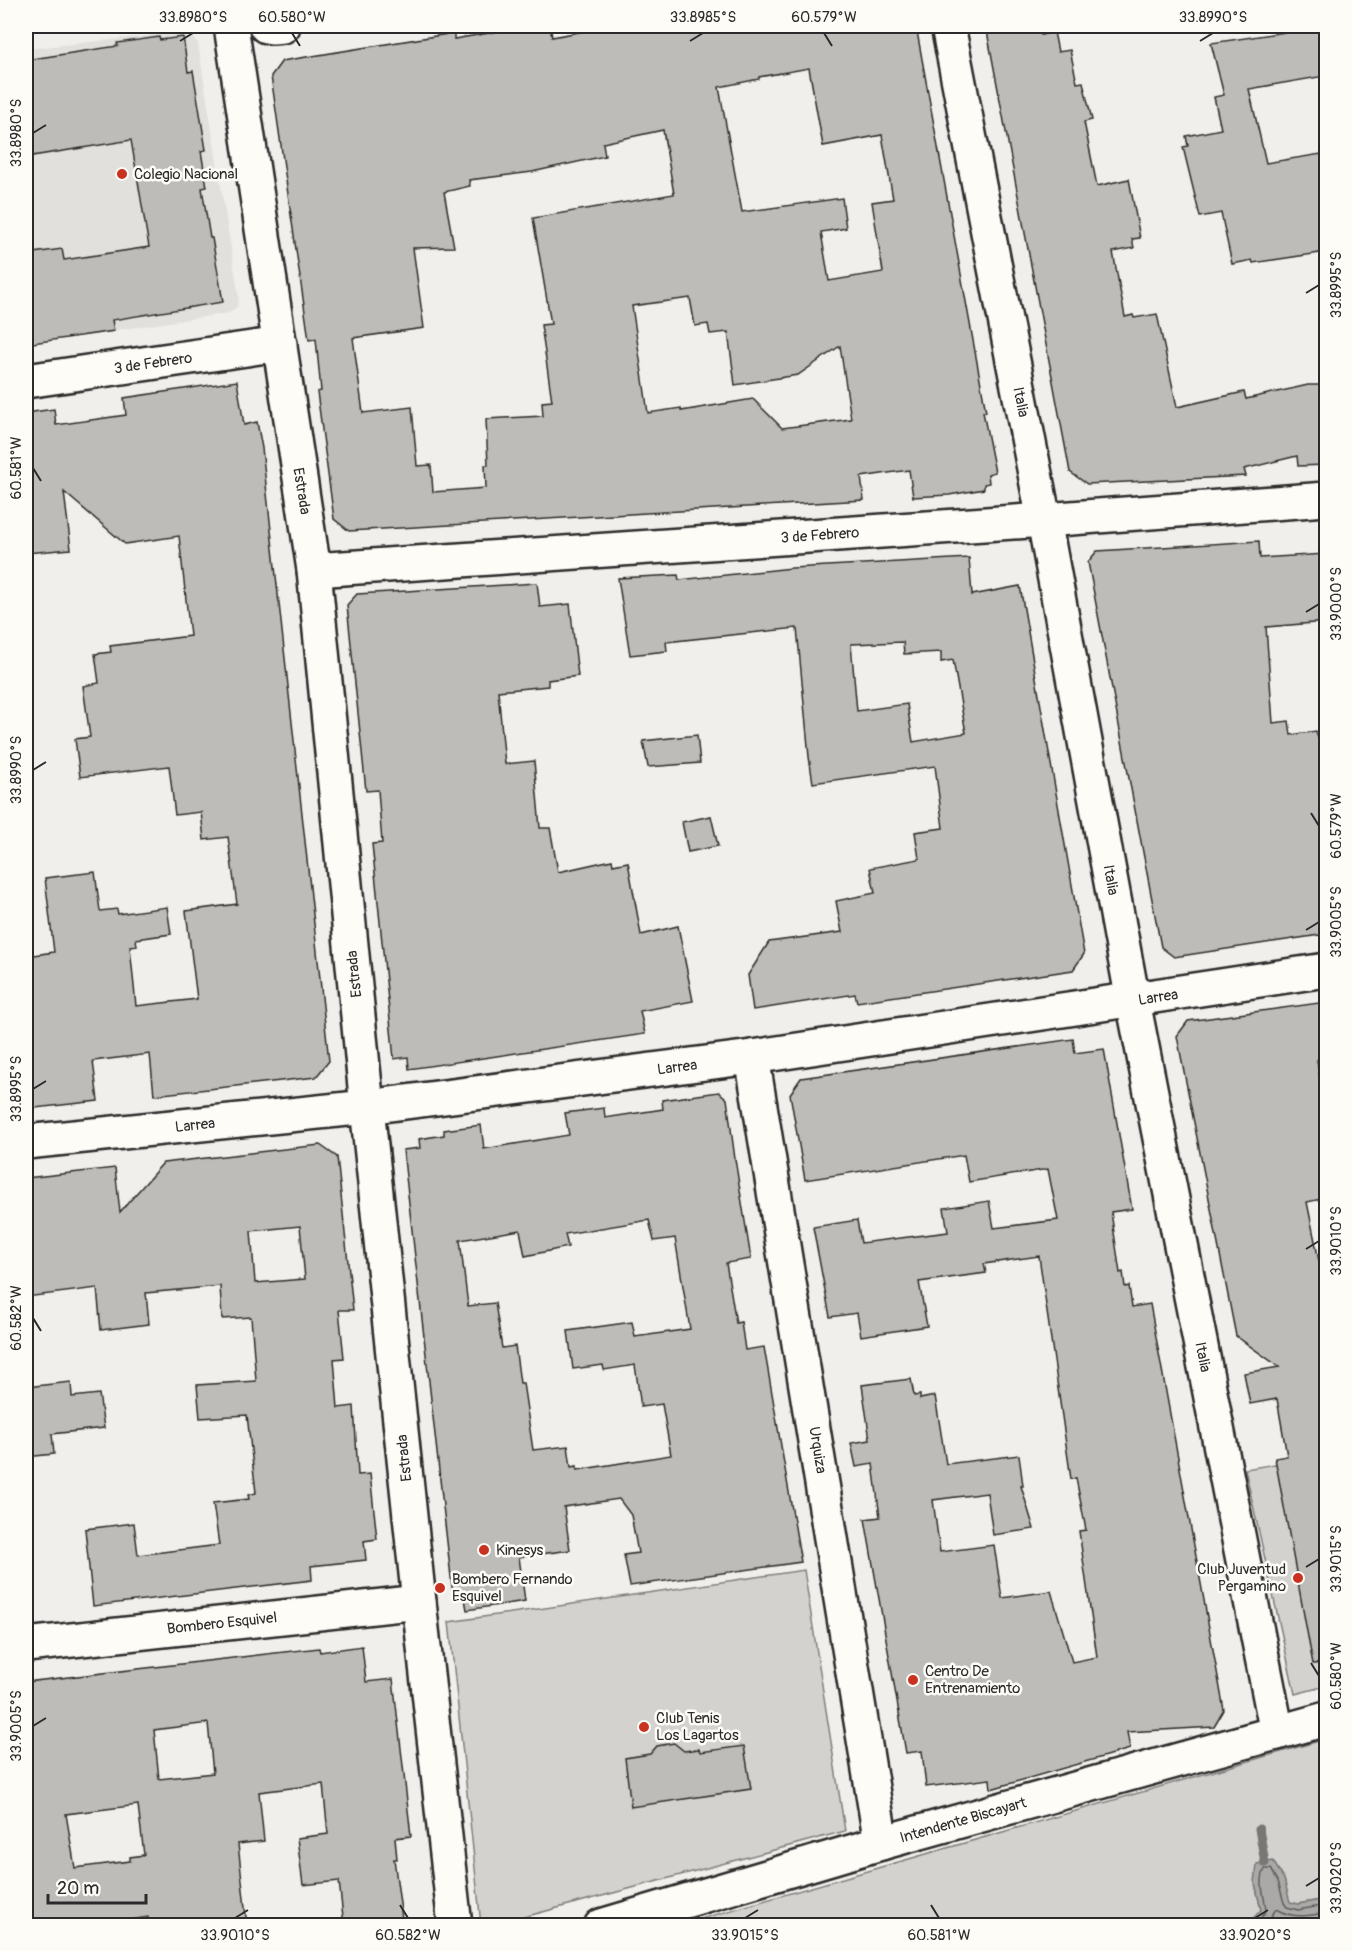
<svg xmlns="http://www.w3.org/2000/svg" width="1352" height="1951" font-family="Pangolin,sans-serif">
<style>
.built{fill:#e1e0dc}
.green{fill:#d3d2cf;stroke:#7f7e7d;stroke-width:1.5}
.water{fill:#aaa9a7;stroke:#777775;stroke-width:1.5}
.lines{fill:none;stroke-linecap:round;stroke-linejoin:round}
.shore{stroke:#5e5d5d;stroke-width:1.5}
.stream{stroke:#777775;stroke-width:9}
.building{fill:#bdbcb8;stroke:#2b2b2b;stroke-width:1.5;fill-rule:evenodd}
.street-casing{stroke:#2b2b2b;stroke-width:38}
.street{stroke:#fdfcf7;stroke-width:33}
.ticks{fill:none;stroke:#2b2b2b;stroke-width:2}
.poi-dot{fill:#c8321e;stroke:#fdfcf7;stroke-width:2}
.labels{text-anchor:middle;stroke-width:5;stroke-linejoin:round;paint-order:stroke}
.poi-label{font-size:15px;fill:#2b2b2b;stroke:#fdfcf7;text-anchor:start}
.street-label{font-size:15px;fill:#2b2b2b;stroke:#fdfcf7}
.neatline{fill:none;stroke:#2b2b2b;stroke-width:2}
.ticks-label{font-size:15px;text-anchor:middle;fill:#2b2b2b}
</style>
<rect width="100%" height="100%" fill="#f0efeb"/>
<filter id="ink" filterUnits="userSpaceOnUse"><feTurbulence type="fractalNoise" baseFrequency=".0167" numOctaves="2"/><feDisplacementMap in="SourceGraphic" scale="12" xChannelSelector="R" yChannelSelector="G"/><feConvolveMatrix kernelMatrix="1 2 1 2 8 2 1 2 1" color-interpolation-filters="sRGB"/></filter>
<g filter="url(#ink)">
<polygon class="built" points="181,32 192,35 198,44 239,298 237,307 229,313 26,344 26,49"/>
<g class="green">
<polygon points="1326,1456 1326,1686 1295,1694 1245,1469"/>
<polygon points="804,1570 845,1831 494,1925 481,1925 449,1622"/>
<polygon points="1326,1739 1326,1899 1298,1904 1289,1902 1284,1879 1255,1883 1261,1910 1251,1921 1236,1925 676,1926"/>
</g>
<polygon class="water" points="1273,1861 1284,1879 1290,1902 1298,1904 1326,1899 1326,1925 1236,1925 1251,1921 1261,1910 1255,1883 1257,1864"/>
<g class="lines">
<g class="shore">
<path d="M 1255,1926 L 1266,1911 C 1265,1897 1258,1882 1265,1869 L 1271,1869 L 1278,1881 L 1284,1903 L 1287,1907 L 1298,1910 L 1326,1905"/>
<path d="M 1265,1926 L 1276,1909 C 1293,1919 1307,1916 1326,1913"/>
</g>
<polyline class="stream" points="1259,1829 1265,1863"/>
</g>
<g class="building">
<path d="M 531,26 L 550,26 L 552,37 L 611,26 L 916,26 L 986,412 L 983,412 L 995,472 L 988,474 L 989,483 L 984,484 L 984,489 L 949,495 L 913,497 L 909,470 L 861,477 L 864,500 L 349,531 L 334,519 L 317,392 L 321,391 L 316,339 L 309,340 L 271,76 L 282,61 L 454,33 L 454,39 ZM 809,68 L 823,146 L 882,135 L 893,199 L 872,202 L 883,272 L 829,281 L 821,232 L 846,228 L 842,198 L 742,212 L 719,87 L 759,79 L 759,77 ZM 663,130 L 674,194 L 533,218 L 551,324 L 541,325 L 552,401 L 542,402 L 543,416 L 486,419 L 488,465 L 485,465 L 486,488 L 433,492 L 431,465 L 417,466 L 412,407 L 363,413 L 353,338 L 424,328 L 413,248 L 454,247 L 444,192 L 470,186 L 469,180 L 532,172 L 605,156 L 603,143 ZM 690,298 L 695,326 L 708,324 L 710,334 L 728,332 L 735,385 L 798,375 L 840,346 L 851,419 L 782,428 L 753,399 L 681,411 L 681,408 L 648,413 L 632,306 Z"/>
<polygon points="986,26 1040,26 1041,35 1054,32 1058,52 1070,50 1077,83 1083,82 1092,120 1084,122 1097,186 1129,179 1140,238 1132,239 1134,248 1113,252 1125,317 1133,315 1134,318 1157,314 1177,407 1244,392 1246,399 1308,385 1326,385 1326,465 1298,466 1297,456 1244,469 1246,476 1087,484 1070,472"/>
<polygon points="1326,26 1326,52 1322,53 1325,76 1249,89 1266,163 1321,154 1324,171 1326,171 1326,252 1253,263 1252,260 1232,264 1221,213 1200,217 1183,147 1188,146 1186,136 1221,129 1214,97 1224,95 1211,43"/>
<polygon points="159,37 160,40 183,37 188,72 193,71 206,150 201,151 207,187 202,188 210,238 212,238 223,302 112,320 114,331 26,344 26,254 62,249 64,260 149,247 131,140 26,157 26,60 118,46 117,43"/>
<polygon points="237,381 244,425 257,422 262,448 329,1061 316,1077 154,1095 150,1054 93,1061 98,1101 26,1109 26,1011 31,1011 27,956 54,952 45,878 95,872 100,911 117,909 118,914 167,907 171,934 136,939 137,946 130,947 136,1006 197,999 186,911 237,904 228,837 204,840 201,812 175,815 169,766 80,777 75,739 90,737 83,686 99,683 95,654 111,652 110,646 190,636 179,536 125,544 64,492 71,549 26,553 26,413 54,409 56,425 126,415 124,398"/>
<polygon points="1259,541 1260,558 1326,554 1326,622 1266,627 1273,723 1289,721 1291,735 1316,731 1318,738 1326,737 1326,934 1174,957 1161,947 1088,562 1097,551"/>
<path d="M 969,558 L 972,595 L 1020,586 L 1084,954 L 1073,970 L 857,1002 L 855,994 L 753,1010 L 748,975 L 769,942 L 842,932 L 836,901 L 875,893 L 870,868 L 919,859 L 915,832 L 943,828 L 935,766 L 813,783 L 809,757 L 797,628 L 666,642 L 667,651 L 630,655 L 618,578 L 678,575 L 679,580 L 792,568 ZM 903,642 L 904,654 L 941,652 L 941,662 L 953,660 L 966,733 L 913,742 L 907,704 L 857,711 L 851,644 Z"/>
<polygon points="537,583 540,607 570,604 578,676 548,680 548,686 498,691 505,764 534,761 540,828 550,828 558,872 612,860 613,865 628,862 641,935 678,926 693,1001 640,1011 645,1034 409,1069 408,1057 394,1059 372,844 382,843 378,790 366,791 347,605 357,594"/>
<polygon points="697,735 700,763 648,767 643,741"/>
<polygon points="711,816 718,846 688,852 682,822"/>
<polygon points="1326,1002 1326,1059 1317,1060 1326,1122 1326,1198 1307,1202 1319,1261 1326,1260 1326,1663 1313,1664 1275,1458 1287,1456 1277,1399 1250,1404 1244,1373 1279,1367 1236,1336 1177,1036 1188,1021"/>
<polygon points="1073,1039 1075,1053 1104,1049 1132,1209 1111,1212 1120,1273 1123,1272 1125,1287 1129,1286 1132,1307 1150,1304 1224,1710 1214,1727 1127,1732 1130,1749 991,1789 990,1779 926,1787 922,1751 906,1753 865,1519 880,1517 873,1464 856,1467 851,1443 870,1440 862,1385 911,1379 914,1396 920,1395 920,1399 935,1396 946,1464 1019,1455 1023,1486 1021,1486 1034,1529 993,1535 987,1493 933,1500 940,1552 994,1545 1002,1598 1051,1591 1072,1662 1097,1657 1079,1531 1086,1530 1076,1478 1071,1479 1039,1256 984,1264 986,1273 919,1282 927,1326 861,1336 857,1313 830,1317 813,1227 857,1220 861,1243 948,1232 944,1208 989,1201 994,1228 1058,1220 1048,1169 969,1182 964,1155 805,1180 790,1094 801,1078"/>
<path d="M 719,1092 L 727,1099 L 735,1159 L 751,1259 L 726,1263 L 736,1323 L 741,1322 L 745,1350 L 764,1347 L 801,1562 L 630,1586 L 624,1555 L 638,1553 L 631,1515 L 619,1499 L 564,1507 L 570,1550 L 519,1557 L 525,1601 L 467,1610 L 464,1593 L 453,1595 L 403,1150 L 420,1148 L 419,1139 L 444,1135 L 444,1130 L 481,1125 L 484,1149 L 569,1135 L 565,1113 L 604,1108 L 605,1118 L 663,1109 L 662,1100 ZM 649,1220 L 654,1241 L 675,1238 L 690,1329 L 635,1337 L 632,1322 L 568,1331 L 573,1369 L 603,1365 L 604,1370 L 635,1365 L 641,1407 L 662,1404 L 671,1455 L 577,1470 L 577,1466 L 571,1467 L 568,1446 L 533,1450 L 523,1383 L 520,1383 L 515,1346 L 502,1348 L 495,1303 L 468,1306 L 460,1240 L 520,1230 L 525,1256 L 568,1247 L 565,1234 Z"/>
<path d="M 320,1145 L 337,1157 L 353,1310 L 339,1310 L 344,1358 L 334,1359 L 338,1408 L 354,1406 L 358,1475 L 370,1474 L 377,1539 L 364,1541 L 366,1560 L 311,1566 L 312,1580 L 93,1606 L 85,1529 L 134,1523 L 138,1555 L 219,1545 L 213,1503 L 249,1499 L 248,1495 L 256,1493 L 247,1415 L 200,1418 L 197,1385 L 256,1381 L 251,1317 L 222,1319 L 220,1286 L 146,1293 L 149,1324 L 101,1330 L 97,1288 L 26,1297 L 26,1178 L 115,1168 L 120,1212 L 163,1163 ZM 300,1226 L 305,1279 L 255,1283 L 251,1231 Z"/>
<polygon points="71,1382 72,1397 99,1394 104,1428 52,1434 54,1454 26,1457 26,1387"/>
<path d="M 362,1646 L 366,1682 L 393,1679 L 411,1836 L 395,1838 L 397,1859 L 394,1859 L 403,1926 L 344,1926 L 339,1881 L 303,1885 L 297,1838 L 328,1834 L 323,1784 L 259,1792 L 264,1841 L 238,1844 L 247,1926 L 149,1926 L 148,1917 L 93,1926 L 26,1926 L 26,1682 L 319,1648 L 320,1652 ZM 208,1723 L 213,1773 L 159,1779 L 154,1730 ZM 138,1805 L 144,1855 L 130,1857 L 130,1861 L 75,1868 L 66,1814 Z"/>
<polygon points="674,1743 684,1751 699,1749 700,1752 744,1746 751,1789 631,1807 625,1758 650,1754 657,1746"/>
</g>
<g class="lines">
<defs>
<g id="street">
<polyline points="231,26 314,570 367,1107 419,1602 455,1926"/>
<polyline points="266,26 272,27 283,26"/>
<polyline points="948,26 1044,520 1133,1001 1277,1733"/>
<polyline points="26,381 280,344"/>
<polyline points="314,570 1044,520 1326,499"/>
<polyline points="752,1057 881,1843"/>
<polyline points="26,1142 367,1107 752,1057 1326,970"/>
<polyline points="26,1645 419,1602"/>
<polyline points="601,1926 881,1843 1326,1719"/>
</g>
</defs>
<use href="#street" class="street-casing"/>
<use href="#street" class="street"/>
</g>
</g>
<path class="ticks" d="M 292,33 L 300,46M 824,33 L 832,46M 180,41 L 193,33M 690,41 L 703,33M 1200,41 L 1213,33M 33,133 L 46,125M 1306,293 L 1319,285M 33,468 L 41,481M 1306,612 L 1319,604M 33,770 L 46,762M 1311,813 L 1319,826M 1306,930 L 1319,922M 33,1089 L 46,1081M 1306,1249 L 1319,1241M 33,1318 L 41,1331M 1306,1567 L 1319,1559M 1311,1663 L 1319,1676M 33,1726 L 46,1718M 1306,1886 L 1319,1878M 400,1905 L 408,1918M 931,1905 L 939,1918M 235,1918 L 248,1910M 745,1918 L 758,1910M 1255,1918 L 1268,1910"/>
<g class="poi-dot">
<circle cx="122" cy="174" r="6"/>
<circle cx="484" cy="1550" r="6"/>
<circle cx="1298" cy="1578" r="6"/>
<circle cx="440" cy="1588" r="6"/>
<circle cx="913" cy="1680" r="6"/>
<circle cx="644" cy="1727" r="6"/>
</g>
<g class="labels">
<g class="poi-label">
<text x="134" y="179">Colegio Nacional</text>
<text x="496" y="1555">Kinesys</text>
<text x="1286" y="1574" text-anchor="end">Club Juventud<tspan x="1286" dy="17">Pergamino</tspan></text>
<text x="452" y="1584">Bombero Fernando<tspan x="452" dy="17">Esquivel</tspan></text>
<text x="925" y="1676">Centro De<tspan x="925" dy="17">Entrenamiento</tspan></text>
<text x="656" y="1723">Club Tenis<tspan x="656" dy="17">Los Lagartos</tspan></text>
</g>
<g class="street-label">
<text transform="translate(153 363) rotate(-8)" y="5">3 de Febrero</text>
<text transform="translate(1021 402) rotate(79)" y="5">Italia</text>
<text transform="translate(302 491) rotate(81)" y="5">Estrada</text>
<text transform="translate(820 535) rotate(-4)" y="5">3 de Febrero</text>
<text transform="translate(1111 880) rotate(80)" y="5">Italia</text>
<text transform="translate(354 974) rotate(-96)" y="5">Estrada</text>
<text transform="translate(1158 997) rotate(-9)" y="5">Larrea</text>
<text transform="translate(677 1067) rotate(-7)" y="5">Larrea</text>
<text transform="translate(195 1125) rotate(-6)" y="5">Larrea</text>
<text transform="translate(1203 1357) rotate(79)" y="5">Italia</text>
<text transform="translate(818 1450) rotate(81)" y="5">Urquiza</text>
<text transform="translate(404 1458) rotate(-96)" y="5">Estrada</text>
<text transform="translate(222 1623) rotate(-6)" y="5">Bombero Esquivel</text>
<text transform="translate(963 1820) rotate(-16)" y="5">Intendente Biscayart</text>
</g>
</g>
<rect width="1352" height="1951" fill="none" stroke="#fdfcf7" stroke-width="66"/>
<path d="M48 1894v9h98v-9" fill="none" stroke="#2b2b2b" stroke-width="3"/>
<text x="57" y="1894" font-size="18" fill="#2b2b2b" stroke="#fdfcf7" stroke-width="4.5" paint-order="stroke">20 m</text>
<rect x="33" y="33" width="1286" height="1885" class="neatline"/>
<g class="ticks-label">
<text x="193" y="22">33.8980°S</text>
<text x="292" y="22">60.580°W</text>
<text x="703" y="22">33.8985°S</text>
<text x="824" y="22">60.579°W</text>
<text x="1213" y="22">33.8990°S</text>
<text transform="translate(16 133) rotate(-90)" y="5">33.8980°S</text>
<text transform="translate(1336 285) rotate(-90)" y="5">33.8995°S</text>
<text transform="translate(16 468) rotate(-90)" y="5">60.581°W</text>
<text transform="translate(1336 604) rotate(-90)" y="5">33.9000°S</text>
<text transform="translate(16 770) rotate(-90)" y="5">33.8990°S</text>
<text transform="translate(1336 826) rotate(-90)" y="5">60.579°W</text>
<text transform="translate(1336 922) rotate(-90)" y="5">33.9005°S</text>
<text transform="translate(16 1089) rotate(-90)" y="5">33.8995°S</text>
<text transform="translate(1336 1241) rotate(-90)" y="5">33.9010°S</text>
<text transform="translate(16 1318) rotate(-90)" y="5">60.582°W</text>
<text transform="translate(1336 1559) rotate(-90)" y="5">33.9015°S</text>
<text transform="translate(1336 1676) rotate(-90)" y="5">60.580°W</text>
<text transform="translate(16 1726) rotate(-90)" y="5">33.9005°S</text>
<text transform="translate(1336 1878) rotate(-90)" y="5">33.9020°S</text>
<text x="235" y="1940">33.9010°S</text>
<text x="408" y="1940">60.582°W</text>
<text x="745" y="1940">33.9015°S</text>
<text x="939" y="1940">60.581°W</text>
<text x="1255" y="1940">33.9020°S</text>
</g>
</svg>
